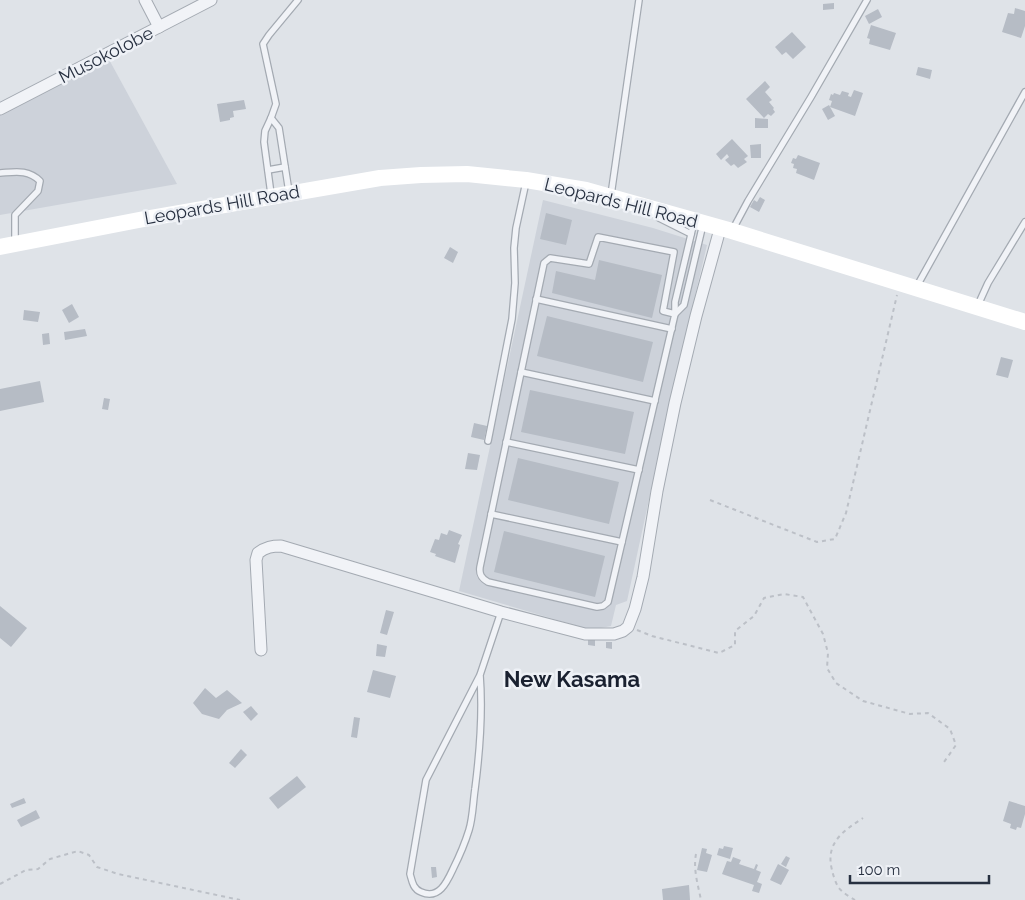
<svg xmlns="http://www.w3.org/2000/svg" width="1025" height="900" font-family="Raleway,sans-serif">
<style>
.built{fill:#cdd2da}
.building{fill:#b6bcc5}
.lines{fill:none;stroke-linecap:round;stroke-linejoin:round}
.service-casing{stroke:#a4aab2;stroke-width:8}
.minor-casing{stroke:#a4aab2;stroke-width:13}
.path{stroke:#bcc0c7;stroke-width:2;stroke-dasharray:4 4;stroke-linecap:butt}
.service{stroke:#f1f3f7;stroke-width:5.5}
.minor{stroke:#f1f3f7;stroke-width:11}
.secondary{stroke:#fff;stroke-width:16}
.labels{text-anchor:middle;stroke-width:5;stroke-linejoin:round;paint-order:stroke}
.street-label{font-size:18px;fill:#273040;stroke:#eef1f6}
.district-label{font-size:22px;font-weight:bold;fill:#1a2130;stroke:#eef1f6}
</style>
<rect width="100%" height="100%" fill="#dfe3e8"/>
<g class="built">
<polygon points="106,54 177,184 0,215 0,110"/>
<polygon points="543,200 653,228 707,245 673,389 627,601 616,605 611,626 591,630 459,591"/>
</g>
<g class="building">
<polygon points="834,3 834,9 823,10 823,4"/>
<polygon points="1015,8 1025,11 1025,26 1021,38 1002,32 1008,13 1014,14"/>
<polygon points="878,9 882,17 869,24 865,16"/>
<polygon points="871,25 896,33 890,50 869,44 870,39 867,38"/>
<polygon points="792,32 806,47 793,59 786,52 782,55 775,47"/>
<polygon points="918,67 932,70 930,79 916,75"/>
<polygon points="765,81 770,87 765,92 772,100 769,102 774,108 773,109 775,112 771,116 768,114 764,118 746,99"/>
<polygon points="854,90 863,93 855,116 830,107 832,101 829,100 831,94 833,95 834,93 840,95 842,91 849,93 848,96 851,97"/>
<polygon points="244,100 246,109 233,111 234,117 230,118 230,120 220,122 217,104"/>
<polygon points="829,105 835,116 828,120 822,109"/>
<polygon points="755,118 768,119 768,128 755,128"/>
<polygon points="732,139 748,156 744,159 747,162 738,168 734,164 731,166 725,160 729,157 727,154 721,160 716,154"/>
<polygon points="761,144 761,158 751,158 750,145"/>
<polygon points="798,155 820,163 814,180 796,173 797,169 793,168 794,164 791,163 793,158 796,159"/>
<polygon points="760,197 765,200 759,212 750,207 754,200 757,202"/>
<polygon points="546,213 572,220 566,245 540,239"/>
<polygon points="450,247 458,252 453,263 444,258"/>
<polygon points="599,260 662,275 652,318 552,293 556,271 595,280"/>
<polygon points="72,304 79,317 69,323 62,310"/>
<polygon points="24,310 40,312 38,322 23,320"/>
<polygon points="547,316 653,342 643,382 537,356"/>
<polygon points="85,329 87,336 65,340 64,332"/>
<polygon points="49,333 50,344 43,345 42,334"/>
<polygon points="1001,357 1013,360 1008,378 996,375"/>
<polygon points="40,381 44,402 0,411 0,389"/>
<polygon points="530,390 634,412 625,454 521,432"/>
<polygon points="104,398 110,399 108,410 102,409"/>
<polygon points="474,423 487,426 484,440 471,437"/>
<polygon points="468,453 480,455 477,470 465,469"/>
<polygon points="518,458 619,482 609,524 508,500"/>
<polygon points="449,530 462,535 458,544 460,545 455,563 435,556 436,554 430,552 435,539 439,540 441,533 447,535"/>
<polygon points="504,531 605,556 595,597 494,572"/>
<polygon points="0,606 27,628 11,647 0,638"/>
<polygon points="386,610 394,612 387,635 380,633"/>
<polygon points="588,639 595,639 595,646 588,645"/>
<polygon points="606,642 612,642 612,649 606,648"/>
<polygon points="377,644 387,646 385,657 376,656"/>
<polygon points="373,670 396,676 390,698 367,692"/>
<polygon points="205,688 216,698 227,690 242,703 227,710 219,719 202,714 193,703"/>
<polygon points="251,706 258,714 251,721 243,712"/>
<polygon points="354,717 360,718 357,738 351,737"/>
<polygon points="241,749 247,755 235,768 229,763"/>
<polygon points="297,776 306,787 278,809 269,798"/>
<polygon points="24,798 26,803 12,808 10,804"/>
<polygon points="1009,801 1025,806 1025,814 1021,828 1017,827 1016,830 1010,828 1011,824 1003,821"/>
<polygon points="36,810 40,818 21,827 17,820"/>
<polygon points="724,846 733,848 730,859 717,855 719,848 723,849"/>
<polygon points="702,848 707,849 706,853 712,855 707,872 697,870"/>
<polygon points="786,856 790,858 786,867 781,864"/>
<polygon points="733,857 741,860 739,864 754,869 756,864 758,865 756,870 761,872 757,882 762,884 759,893 752,891 754,885 722,874 727,861 731,862"/>
<polygon points="778,864 789,870 781,885 770,880"/>
<polygon points="431,867 436,867 437,877 432,878"/>
<polygon points="689,885 690,900 663,900 662,889"/>
</g>
<g class="lines">
<defs>
<g id="service">
<polyline points="271,118 279,128 289,192"/>
<polyline points="268,170 285,167"/>
<path d="M 0,173 C 15,172 28,169 40,181 L 38,191 L 15,215 L 15,244"/>
<polyline points="271,194 264,142 265,131 271,118 276,104 263,44 269,35 298,0"/>
<polyline points="611,195 639,0"/>
<polyline points="659,218 691,234"/>
<polyline points="733,229 748,201 811,97 867,0"/>
<polyline points="917,286 1025,92"/>
<polyline points="536,299 672,329"/>
<polyline points="978,305 988,283 1025,222"/>
<path d="M 675,314 L 663,311 L 674,252 L 598,237 L 589,264 L 550,258 L 544,263 L 480,567 C 479,574 481,578 488,582 L 597,607 L 603,606 L 608,602 L 675,314 L 675,302 L 694,222"/>
<polyline points="675,314 684,305 703,224"/>
<polyline points="521,372 655,401"/>
<polyline points="488,441 512,319 515,283 514,248 516,228 526,182"/>
<polyline points="506,442 639,470"/>
<polyline points="491,514 622,542"/>
<path d="M 480,675 C 483,713 480,750 475,789 C 473,802 473,817 469,830 C 465,843 459,857 453,869 C 447,882 439,900 421,892 C 413,889 412,881 410,874 L 426,780 L 480,675 L 501,612"/>
</g>
<g id="minor">
<polyline points="145,0 159,27"/>
<polyline points="0,109 211,0"/>
<path d="M 261,650 L 256,560 L 258,553 C 266,547 272,546 281,546 L 501,612 L 585,634 L 614,634 L 623,631 L 628,627 L 635,609 L 643,577 L 657,491 L 675,403 L 696,316 L 720,229"/>
</g>
</defs>
<use href="#service" class="service-casing"/>
<use href="#minor" class="minor-casing"/>
<g class="path">
<polyline points="710,500 817,542 835,539 846,513 897,295"/>
<polyline points="637,630 652,636 719,653 735,645 735,631 754,616 764,598 784,594 803,597 823,634 828,653 827,668 836,683 863,701 910,714 928,713 950,729 956,745 944,762"/>
<path d="M 696,854 C 693,869 698,885 701,900"/>
<polyline points="0,884 26,870 38,869 50,859 78,851 89,855 97,867 118,874 240,900"/>
<path d="M 855,900 C 850,897 843,893 839,888 C 836,884 833,875 832,870 C 825,843 843,831 863,818"/>
</g>
<use href="#service" class="service"/>
<use href="#minor" class="minor"/>
<polyline class="secondary" points="0,247 144,219 380,178 421,175 467,174 526,180 586,190 732,231 1025,322"/>
</g>
<g class="labels">
<g class="street-label">
<text transform="translate(106 55) rotate(-27)" y="6">Musokolobe</text>
<text transform="translate(621 203) rotate(14)" y="6">Leopards Hill Road</text>
<text transform="translate(222 205) rotate(-10)" y="6">Leopards Hill Road</text>
</g>
<g class="district-label">
<text x="572" y="687">New Kasama</text>
</g>
</g>
<path d="M850 875v8h139v-8" fill="none" stroke="#273040" stroke-width="2.5"/>
<text x="858" y="875" font-size="15" fill="#273040" stroke="#eef1f6" stroke-width="4" paint-order="stroke">100 m</text>
</svg>
